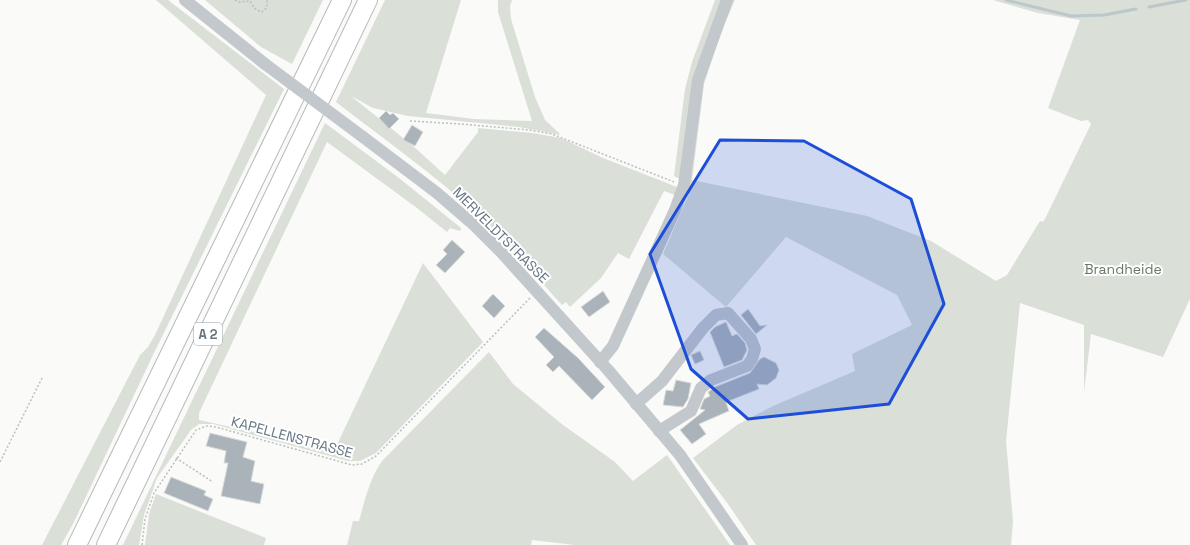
<svg xmlns="http://www.w3.org/2000/svg" width="1190" height="545" font-family="'Space Grotesk',sans-serif">
<style>
.green{fill:#dadfd7}
.lines{fill:none;stroke-linecap:round;stroke-linejoin:round}
.stream{stroke:#bbc7cb;stroke-width:3}
.building{fill:#aab3b9;stroke:#dcdcda}
.highway-casing{stroke:#b4b9bd;stroke-width:20}
.path{stroke:#bbbfc2;stroke-width:1.5;stroke-dasharray:2 2;stroke-linecap:butt}
.minor{stroke:#c3c8cc;stroke-width:12}
.highway{stroke:#fff;stroke-width:18}
.minor-bridge{stroke:#c3c8cc;stroke-width:12}
.marked{fill:#1d4ed8;fill-opacity:0.2;stroke:#1d4ed8;stroke-width:3;stroke-linejoin:round}
.labels{text-anchor:middle;stroke-width:4;stroke-linejoin:round;paint-order:stroke}
.shield{fill:#fff;stroke:#939fa8;stroke-width:1}
.shield-label{font-size:13px;font-weight:bold;fill:#657683}
.street-label{font-size:14px;fill:#657683;stroke:#fff}
.park-label{font-size:14px;fill:#687a64;stroke:#fff}
</style>
<rect width="100%" height="100%" fill="#fafaf8"/>
<g class="green">
<polygon points="156,0 168,0 284,89 153,355 73,524 61,545 42,545 140,355 148,347 155,335 266,95"/>
<polygon points="205,0 323,0 292,64 261,47"/>
<path d="M 385,0 L 461,0 L 426,113 L 474,119 L 532,121 L 498,12 L 498,0 L 512,0 L 510,6 L 511,19 L 535,97 L 545,120 L 561,135 L 519,127 L 408,116 L 373,108 L 351,96 L 413,146 L 445,175 L 478,132 L 478,128 L 532,133 L 561,138 L 603,158 L 677,187 L 675,195 L 664,191 L 629,259 L 618,253 L 601,278 L 570,307 L 566,302 L 562,305 C 535,276 511,244 482,218 C 436,176 385,140 336,102 Z"/>
<polygon points="715,0 724,0 697,71 680,179 674,176 685,89 692,62"/>
<polygon points="730,0 735,0 722,30 704,84 692,180 867,216 931,241 996,281 1007,275 1040,221 1043,222 1045,219 1091,124 1088,120 1081,121 1048,108 1080,20 1038,13 993,0 1190,0 1190,299 1163,357 1091,334 1084,392 1084,325 1020,303 1006,441 1013,521 1011,545 756,545 728,504 693,458 737,425 773,406 855,371 852,354 912,325 897,295 786,237 726,307 663,254 689,194 696,104"/>
<polygon points="325,123 399,178 461,228 460,231 450,228 447,232 417,208 327,142 199,413 199,420 290,440 298,445 333,453 423,263 483,342 376,453 360,461 348,461 213,424 199,424 191,430 157,478 144,515 139,545 123,545"/>
<path d="M 489,352 L 513,384 L 563,425 L 615,462 L 633,481 L 667,455 L 730,545 L 575,545 L 532,540 L 531,545 L 347,545 L 353,521 L 359,521 C 365,500 369,480 382,461 Z"/>
<polygon points="156,494 266,538 264,545 145,545 149,514"/>
</g>
<g class="lines">
<g class="stream">
<polyline points="1006,0 1071,16 1104,15 1136,9"/>
<polyline points="1149,7 1186,0"/>
</g>
</g>
<g class="building">
<polygon points="386,111 390,115 393,113 399,119 389,129 379,118"/>
<polygon points="412,125 423,132 415,146 403,140"/>
<polygon points="452,240 465,252 445,273 436,265 447,254 443,250"/>
<polygon points="603,291 610,302 589,317 581,307"/>
<polygon points="493,294 505,306 494,318 482,306"/>
<polygon points="748,309 760,326 767,325 756,334 741,315"/>
<polygon points="726,322 732,336 737,334 745,343 747,350 742,360 724,367 710,332 715,327"/>
<polygon points="544,328 578,358 605,387 592,400 559,366 553,372 546,365 554,357 535,337"/>
<polygon points="700,351 704,360 695,364 691,355"/>
<polygon points="764,357 776,363 779,370 776,378 767,385 757,384 759,389 726,402 729,411 699,424 706,434 692,444 680,430 705,410 700,409 704,399 710,396 708,392 715,387 750,373 760,359"/>
<polygon points="676,380 691,383 688,399 683,407 663,405 666,390 673,391"/>
<polygon points="210,433 247,442 243,457 255,461 251,481 264,484 260,504 221,496 228,463 224,463 226,451 206,446"/>
<polygon points="171,477 206,491 204,495 213,499 208,511 164,493"/>
</g>
<g class="lines">
<defs>
<g id="highway">
<polyline points="77,545 342,0"/>
<polyline points="106,545 368,0"/>
</g>
</defs>
<use href="#highway" class="highway-casing"/>
<g class="path">
<path d="M 235,0 L 240,2 L 250,1 L 254,8 L 261,12 C 267,10 267,6 267,0"/>
<polyline points="410,121 461,124 529,130 552,134 674,182"/>
<polyline points="176,458 213,482"/>
<polyline points="0,462 42,378"/>
<polyline points="142,545 145,519 154,493 196,430 207,426 216,427 352,465 362,464 376,456 530,298"/>
</g>
<g class="minor">
<polyline points="185,0 265,64"/>
<polyline points="363,137 437,193 474,225 501,252 608,370 680,455 742,545"/>
<polyline points="600,362 613,346 675,210 684,185 698,80 727,0"/>
<polyline points="636,404 662,381 703,328 716,315 728,313 751,339 755,349 752,359 747,366 711,380 701,388 691,411 659,431"/>
</g>
<use href="#highway" class="highway"/>
<polyline class="minor-bridge" points="265,64 363,137"/>
</g>
<path class="marked" d="M 720,140 L 804,141 L 911,199 L 944,304 L 889,404 L 748,419 L 691,369 L 650,254 Z"/>
<g class="labels">
<rect class="shield" x="194" y="323" width="28" height="22" rx="3"/>
<g class="shield-label">
<text x="208" y="339">A 2</text>
</g>
<g class="street-label">
<text transform="translate(501 235) rotate(45)" y="5">MERVELDTSTRASSE</text>
<text transform="translate(292 437) rotate(15)" y="5">KAPELLENSTRASSE</text>
</g>
<g class="park-label">
<text x="1123" y="274">Brandheide</text>
</g>
</g>
</svg>
